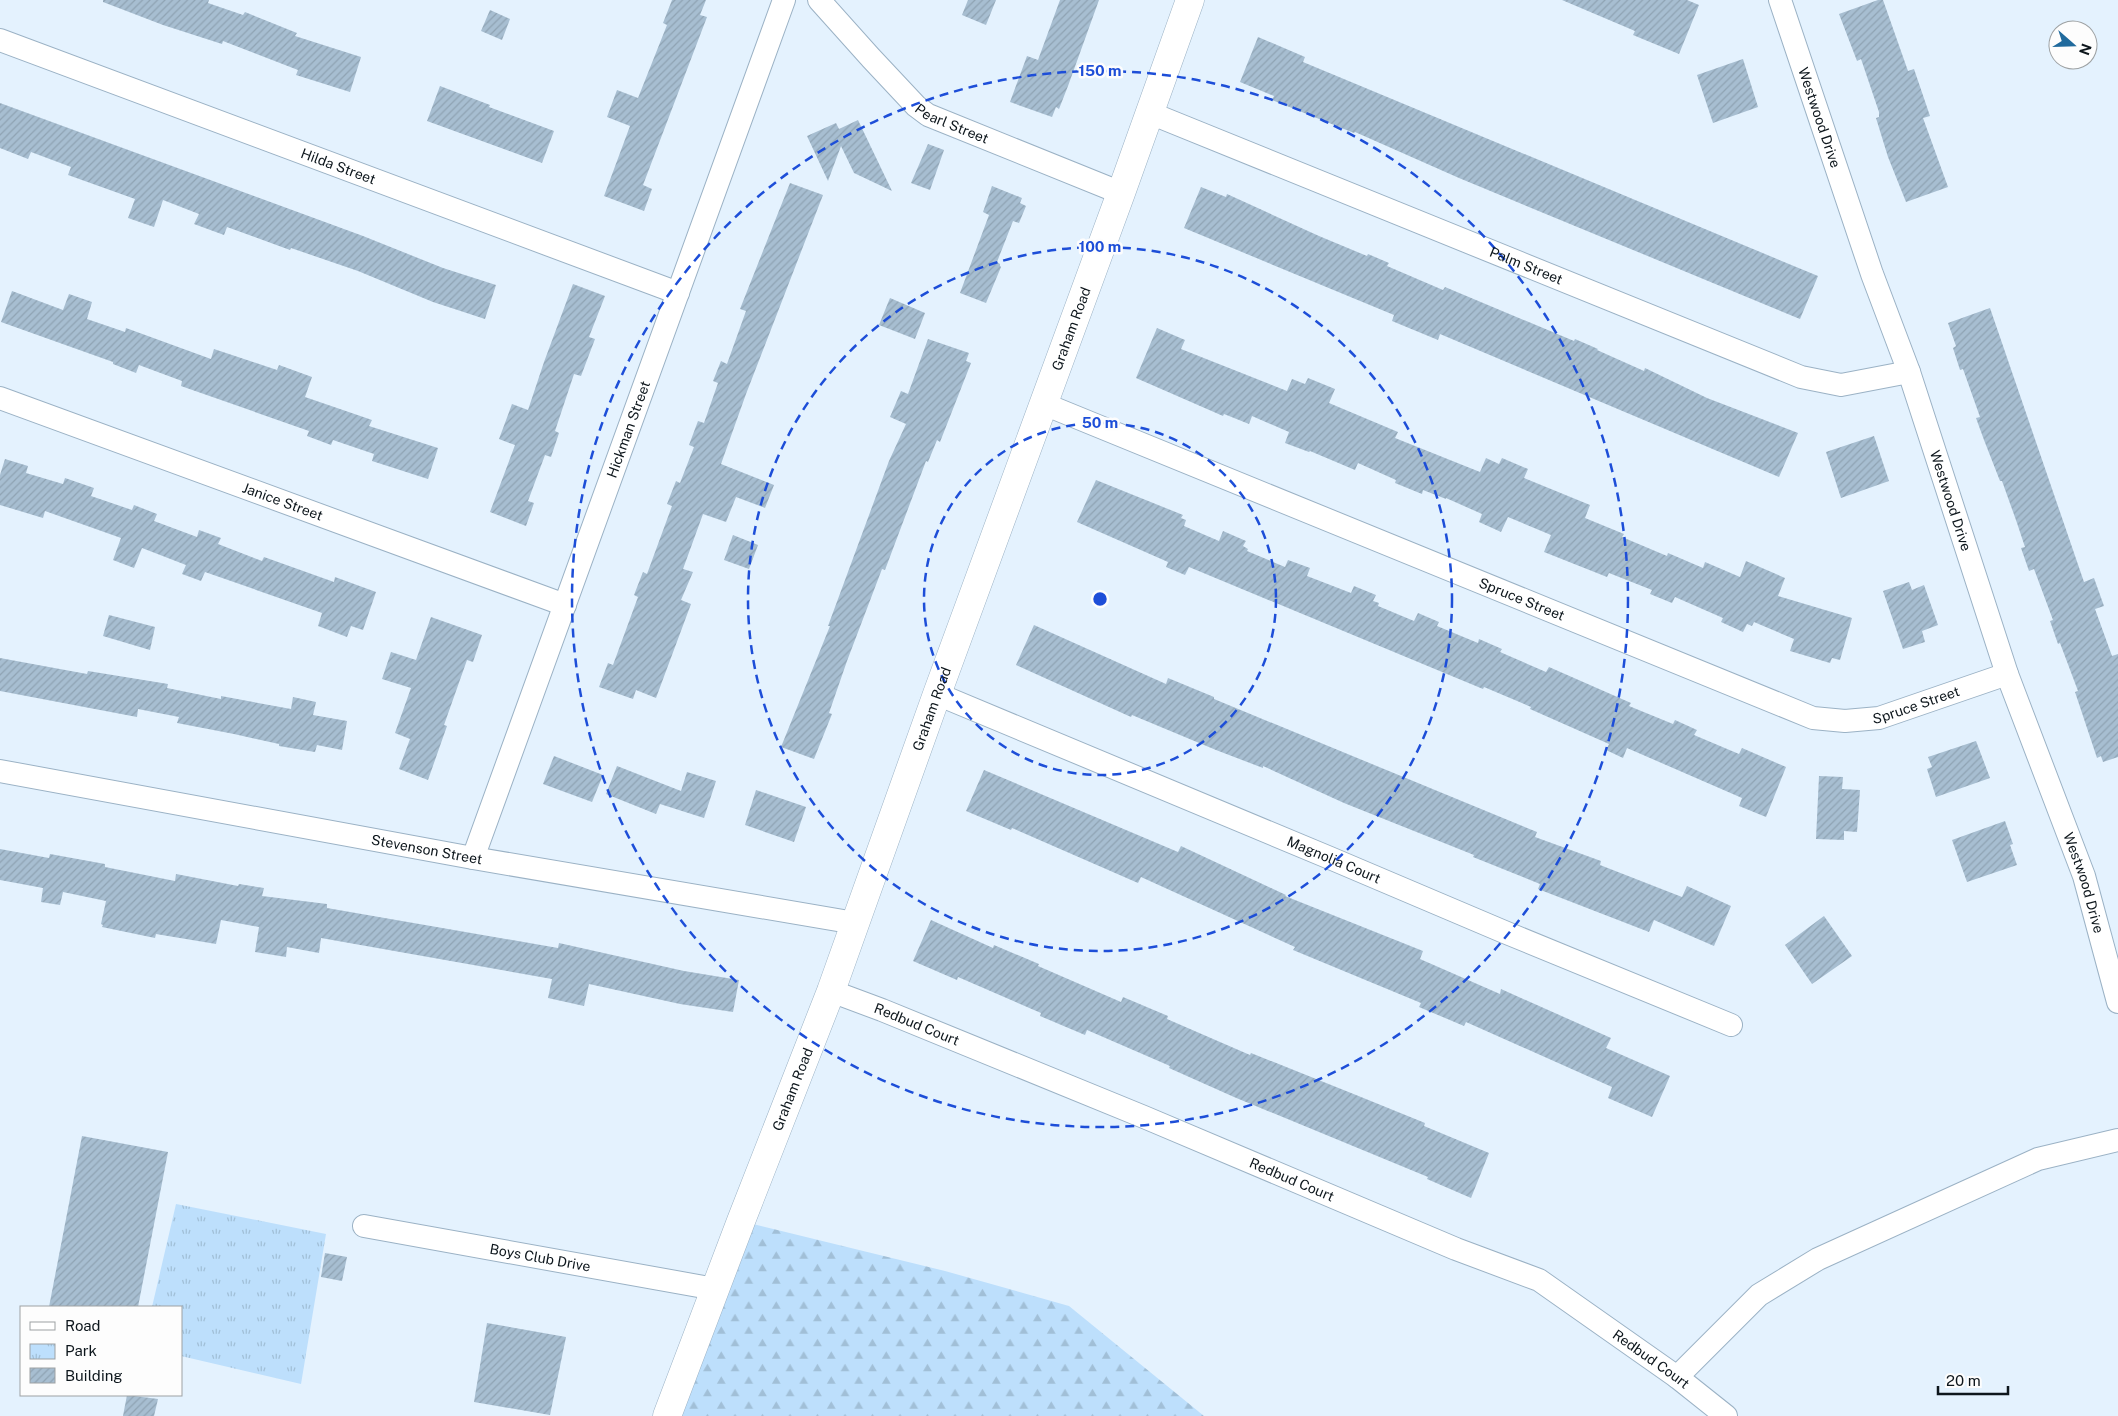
<svg xmlns="http://www.w3.org/2000/svg" width="2118" height="1416" font-family="'Public Sans',sans-serif">
<style>
.forest{fill:url(#forest-firs)}
.park{fill:url(#park-tufts)}
.building{fill:url(#building-hatch)}
.lines{fill:none;stroke-linecap:round;stroke-linejoin:round}
.street-casing{stroke:#9bb2c5;stroke-width:24}
.secondary-casing{stroke:#9bb2c5;stroke-width:29}
.street{stroke:#fff;stroke-width:22}
.secondary{stroke:#fff;stroke-width:28}
.ring{fill:none;stroke:#1d4ed8;stroke-width:2.5;stroke-dasharray:9 6}
.labels{text-anchor:middle;stroke-width:5;stroke-linejoin:round;paint-order:stroke}
.street-label{font-size:14px;fill:#0d161c;stroke:#fdfdfd}
.centre{fill:#1d4ed8;stroke:#fdfdfd;stroke-width:2.5}
.ring-label{font-size:15px;text-anchor:middle;font-weight:bold;fill:#1d4ed8;stroke:#fdfdfd;stroke-width:5;stroke-linejoin:round;paint-order:stroke}
</style>
<defs>
<pattern id="forest-firs" width="22" height="20" patternUnits="userSpaceOnUse" patternTransform="scale(1.25)"><rect width="22" height="20" fill="#bddffc"/><path d="M5 1l3.5 6h-7zM16 11l3.5 6h-7z" fill="#a1bfd7"/></pattern>
<pattern id="park-tufts" width="24" height="20" patternUnits="userSpaceOnUse" patternTransform="scale(1.25)"><rect width="24" height="20" fill="#bddffc"/><path d="M3 7l-1-3M5 7V3M7 7l1-3M15 17l-1-3M17 17v-4M19 17l1-3" fill="none" stroke="#a1bfd7"/></pattern>
<pattern id="building-hatch" width="6" height="6" patternUnits="userSpaceOnUse" patternTransform="scale(1.25)"><rect width="6" height="6" fill="#a7bed1"/><path d="M-1 1l2-2M0 6l6-6M5 7l2-2" fill="none" stroke="#8fa3b3"/></pattern>
</defs>
<rect width="100%" height="100%" fill="#e4f2fe"/>
<polygon class="forest" points="741,1221 945,1271 1069,1306 1204,1416 668,1416"/>
<polygon class="park" points="176,1204 326,1234 301,1384 181,1356 181,1307 152,1307"/>
<g class="building">
<polygon points="103,0 209,0 208,3 243,15 245,12 297,33 295,36 361,57 350,92 296,75 298,70 223,41 222,44 163,25 103,2"/>
<polygon points="672,0 706,0 700,15 707,17 643,185 652,189 644,211 604,196 630,126 607,117 617,90 638,98 667,25 663,23"/>
<polygon points="968,0 996,0 986,25 962,15"/>
<polygon points="1060,0 1099,0 1068,86 1059,109 1056,107 1052,117 1010,102 1027,56 1038,60"/>
<polygon points="1562,0 1687,0 1699,5 1679,54 1633,35 1635,31"/>
<polygon points="1878,0 1883,0 1908,71 1914,69 1930,116 1923,118 1948,187 1906,202 1888,157 1876,118 1879,117 1879,112 1861,59 1857,61 1839,14"/>
<polygon points="490,10 510,19 502,40 481,31"/>
<polygon points="1258,37 1305,57 1303,62 1818,276 1800,319 1459,178 1355,132 1354,133 1272,100 1274,96 1240,82"/>
<polygon points="1743,59 1758,107 1713,123 1697,75"/>
<polygon points="440,86 490,105 489,107 554,131 542,163 427,121"/>
<polygon points="0,103 363,236 443,268 496,285 485,319 433,302 358,271 291,248 290,250 227,227 224,235 194,224 199,214 163,200 154,227 128,218 135,199 68,175 71,167 31,152 28,159 0,148"/>
<polygon points="858,120 892,191 854,173 841,146 828,181 807,136 836,123 839,129"/>
<polygon points="928,144 944,150 930,190 911,183"/>
<polygon points="790,183 823,195 746,394 721,464 774,485 765,508 736,497 726,522 703,514 683,569 693,572 681,600 691,604 656,698 636,690 633,699 599,687 608,663 613,665 638,597 634,595 643,572 647,574 672,506 667,504 676,481 680,483 694,447 689,445 698,421 704,423 718,383 713,381 721,361 727,364 746,311 740,309"/>
<polygon points="992,186 1022,198 1020,203 1026,206 1019,223 1013,221 997,262 1000,264 1000,266 1001,267 986,303 960,293 989,215 983,212"/>
<polygon points="1201,187 1226,197 1227,194 1319,236 1367,256 1368,254 1389,263 1387,266 1443,290 1445,287 1574,341 1575,339 1598,349 1597,350 1644,371 1645,368 1707,398 1798,433 1779,477 1440,334 1438,340 1392,321 1394,315 1184,228"/>
<polygon points="573,284 605,296 589,337 595,339 581,376 574,374 555,431 559,433 551,457 545,455 528,501 534,503 526,526 490,512 515,445 499,439 512,404 528,410 544,362"/>
<polygon points="12,291 63,310 69,294 92,302 87,319 125,332 126,328 211,359 214,349 277,370 279,365 312,377 305,397 372,420 369,426 438,448 428,479 372,461 374,454 333,440 331,445 307,436 309,431 181,386 182,381 139,365 136,373 113,364 113,362 1,322"/>
<polygon points="890,298 925,313 915,339 879,325"/>
<polygon points="1990,308 2084,582 2094,578 2104,606 2095,609 2112,656 2118,654 2118,757 2103,762 2101,756 2097,758 2075,692 2078,691 2060,643 2058,644 2050,621 2053,620 2034,569 2029,571 2021,548 2025,547 2017,523 2002,481 2000,481 1984,440 1976,418 1980,417 1963,369 1960,370 1953,348 1956,346 1948,323"/>
<polygon points="1157,328 1185,340 1181,349 1287,391 1292,379 1305,384 1308,378 1335,389 1329,403 1398,432 1395,438 1480,472 1486,458 1499,464 1502,458 1528,469 1524,478 1590,505 1585,518 1624,534 1622,537 1667,556 1668,553 1703,568 1705,562 1740,577 1746,561 1785,578 1778,596 1852,618 1840,660 1832,658 1830,663 1790,651 1794,639 1754,622 1752,626 1747,624 1743,632 1721,622 1723,618 1675,597 1672,603 1650,594 1652,590 1609,573 1607,577 1544,552 1551,535 1508,517 1501,532 1479,522 1482,514 1446,498 1446,499 1423,490 1422,494 1395,483 1396,480 1358,463 1355,470 1310,451 1309,452 1285,443 1289,432 1252,416 1249,424 1224,414 1223,416 1136,378"/>
<polygon points="928,339 969,353 966,361 971,363 940,442 937,440 928,462 926,461 885,570 882,569 847,661 829,713 832,714 814,759 781,747 830,626 828,626 889,461 906,424 890,417 901,391 908,394"/>
<polygon points="1874,436 1889,481 1841,498 1826,452"/>
<polygon points="5,459 28,466 26,473 63,484 65,478 94,488 91,496 132,510 134,505 157,514 154,521 197,537 199,530 221,538 218,544 262,561 264,557 334,582 335,577 376,592 363,630 351,626 347,637 318,626 322,613 205,572 201,581 182,574 186,565 142,548 134,568 113,560 121,538 45,511 43,518 0,505 0,475"/>
<polygon points="1096,480 1183,515 1181,518 1186,520 1184,526 1219,541 1223,531 1246,541 1243,546 1248,549 1247,551 1285,567 1288,560 1310,568 1307,576 1351,593 1354,586 1376,595 1373,601 1379,603 1378,606 1414,621 1418,613 1439,622 1437,626 1478,643 1479,639 1502,649 1500,652 1546,672 1549,667 1631,703 1629,706 1673,724 1675,720 1697,730 1694,735 1739,754 1742,748 1786,767 1766,817 1739,806 1742,798 1627,748 1623,758 1606,750 1609,744 1530,709 1531,707 1484,687 1483,689 1189,567 1185,575 1166,567 1168,562 1077,522"/>
<polygon points="733,535 758,545 749,569 724,560"/>
<polygon points="1909,582 1912,590 1924,585 1938,625 1922,631 1925,642 1903,649 1883,591"/>
<polygon points="109,615 155,627 150,650 103,636"/>
<polygon points="431,617 482,635 473,662 467,660 444,725 447,726 428,780 399,769 410,739 395,733 411,688 382,679 391,652 416,660"/>
<polygon points="1034,625 1166,684 1168,678 1214,697 1214,699 1537,832 1535,837 1601,861 1600,865 1682,897 1687,886 1731,906 1714,946 1654,920 1649,932 1538,889 1540,884 1473,857 1474,855 1344,803 1263,766 1263,768 1216,750 1132,715 1131,717 1016,665"/>
<polygon points="0,658 87,674 88,671 168,684 167,688 221,699 221,696 291,709 293,697 316,702 313,715 347,721 342,750 317,745 315,752 279,746 279,744 234,734 177,723 179,717 138,709 137,717 0,691"/>
<polygon points="1976,741 1990,778 1936,797 1927,769 1932,767 1928,757"/>
<polygon points="554,756 603,775 592,802 543,784"/>
<polygon points="617,766 681,791 687,772 716,781 704,818 660,804 656,814 606,794"/>
<polygon points="984,770 1178,852 1181,846 1286,895 1285,896 1423,951 1420,959 1500,994 1501,989 1611,1038 1606,1048 1670,1076 1652,1117 1608,1098 1612,1087 1466,1022 1464,1026 1419,1007 1421,1003 1293,950 1295,947 1141,877 1138,883 1012,828 1011,830 966,811"/>
<polygon points="1819,776 1843,777 1842,789 1860,790 1857,832 1844,831 1844,840 1816,839"/>
<polygon points="756,790 806,807 794,842 745,825"/>
<polygon points="2005,821 2013,844 2010,845 2017,865 1967,882 1952,840"/>
<polygon points="0,849 49,858 50,854 105,864 105,867 175,881 176,874 238,886 239,884 264,888 262,896 327,904 327,908 558,948 559,943 684,971 739,980 733,1012 680,1004 589,984 584,1006 548,998 552,979 321,938 319,953 287,947 286,957 255,952 259,927 221,920 216,944 156,934 155,938 102,927 103,925 101,924 106,901 63,892 60,905 41,902 43,888 0,880"/>
<polygon points="1824,916 1852,956 1812,984 1785,945"/>
<polygon points="931,920 993,948 994,945 1039,964 1038,966 1121,1002 1123,997 1168,1016 1167,1019 1250,1055 1251,1053 1361,1097 1425,1123 1424,1126 1489,1153 1471,1198 1427,1179 1428,1177 1234,1097 1169,1068 1170,1066 1087,1030 1085,1035 1040,1016 1041,1013 958,977 957,980 913,961"/>
<polygon points="82,1136 168,1152 138,1307 49,1307"/>
<polygon points="325,1253 347,1257 342,1281 321,1277"/>
<polygon points="487,1323 566,1337 550,1415 474,1402"/>
<polygon points="127,1395 158,1399 154,1416 123,1416"/>
</g>
<g class="lines">
<defs>
<g id="street">
<path id="s1" d="M 819,0 L 871,58 L 916,106 L 928,115 L 1121,193"/>
<path id="s2" d="M 1780,0 L 1872,274 L 1909,372 L 2007,674 L 2084,876 L 2118,1002"/>
<path id="s3" d="M 0,40 L 678,293"/>
<path id="s4" d="M 1150,113 L 1801,377 L 1841,385 L 1909,372"/>
<path id="s5" d="M 0,398 L 565,605"/>
<path id="s6" d="M 1044,404 L 1813,718 L 1845,721 L 1879,718 L 2007,674"/>
<path id="s7" d="M 937,694 L 1330,858 L 1502,931 L 1731,1025"/>
<path id="s8" d="M 0,771 L 473,858 L 855,923"/>
<path id="s9" d="M 473,858 L 784,0"/>
<path id="s10" d="M 831,991 L 882,1010 L 1144,1117 L 1456,1249 L 1539,1280 L 1677,1377 L 1726,1416"/>
<path id="s11" d="M 364,1226 L 715,1289"/>
<polyline points="1677,1377 1759,1295 1818,1259 2038,1159 2118,1140"/>
</g>
<g id="secondary">
<path id="s12" d="M 667,1416 L 741,1221 L 831,991 L 937,694 L 1121,193 L 1190,0"/>
</g>
</defs>
<use href="#street" class="street-casing"/>
<use href="#secondary" class="secondary-casing"/>
<use href="#street" class="street"/>
<use href="#secondary" class="secondary"/>
</g>
<g class="ring">
<circle cx="1100" cy="599" r="176"/>
<circle cx="1100" cy="599" r="352"/>
<circle cx="1100" cy="599" r="528"/>
</g>
<g class="labels">
<g class="street-label">
<text dy="5" stroke="none"><textPath href="#s2" startOffset="124">Westwood Drive</textPath></text>
<text dy="5" stroke="none"><textPath href="#s1" startOffset="184">Pearl Street</textPath></text>
<text dy="5" stroke="none"><textPath href="#s3" startOffset="361">Hilda Street</textPath></text>
<text dy="5" stroke="none"><textPath href="#s4" startOffset="406">Palm Street</textPath></text>
<text dy="5" stroke="none"><textPath href="#s12" startOffset="1160">Graham Road</textPath></text>
<text dy="5" stroke="none"><textPath href="#s9" startOffset="456">Hickman Street</textPath></text>
<text dy="5" stroke="none"><textPath href="#s2" startOffset="529">Westwood Drive</textPath></text>
<text dy="5" stroke="none"><textPath href="#s5" startOffset="301">Janice Street</textPath></text>
<text dy="5" stroke="none"><textPath href="#s6" startOffset="516">Spruce Street</textPath></text>
<text dy="5" stroke="none"><textPath href="#s6" startOffset="936">Spruce Street</textPath></text>
<text dy="5" stroke="none"><textPath href="#s12" startOffset="755">Graham Road</textPath></text>
<text dy="5" stroke="none"><textPath href="#s8" startOffset="434">Stevenson Street</textPath></text>
<text dy="5" stroke="none"><textPath href="#s7" startOffset="430">Magnolia Court</textPath></text>
<text dy="5" stroke="none"><textPath href="#s2" startOffset="934">Westwood Drive</textPath></text>
<text dy="5" stroke="none"><textPath href="#s10" startOffset="92">Redbud Court</textPath></text>
<text dy="5" stroke="none"><textPath href="#s12" startOffset="350">Graham Road</textPath></text>
<text dy="5" stroke="none"><textPath href="#s10" startOffset="498">Redbud Court</textPath></text>
<text dy="5" stroke="none"><textPath href="#s11" startOffset="179">Boys Club Drive</textPath></text>
<text dy="5" stroke="none"><textPath href="#s10" startOffset="902">Redbud Court</textPath></text>
</g>
</g>
<circle cx="1100" cy="599" r="8" class="centre"/>
<g class="ring-label">
<text x="1100" y="76">150 m</text>
<text x="1100" y="252">100 m</text>
<text x="1100" y="428">50 m</text>
</g>
<rect x="20" y="1306" width="162" height="90" fill="#fdfdfd" stroke="#9da1a3"/>
<rect x="30" y="1322" width="25" height="8" fill="#ffffff" stroke="#9da1a3"/>
<text x="65" y="1331" font-size="15" fill="#0d161c">Road</text>
<rect x="30" y="1344" width="25" height="15" fill="url(#park-tufts)" stroke="#9da1a3"/>
<text x="65" y="1356" font-size="15" fill="#0d161c">Park</text>
<rect x="30" y="1368" width="25" height="15" fill="url(#building-hatch)" stroke="#9da1a3"/>
<text x="65" y="1381" font-size="15" fill="#0d161c">Building</text>
<g transform="translate(2073 45) rotate(110)"><circle r="24" fill="#fdfdfd" stroke="#9da1a3"/>
<path d="M0-4L9 19L0 12L-9 19Z" fill="#206a9d"/>
<text y="-8" font-size="14" font-weight="bold" text-anchor="middle" fill="#0d161c">N</text>
</g>
<path d="M1938 1386v8h70v-8" fill="none" stroke="#0d161c" stroke-width="2.5"/>
<text x="1946" y="1386" font-size="15" fill="#0d161c" stroke="#fdfdfd" stroke-width="4" paint-order="stroke">20 m</text>
</svg>
